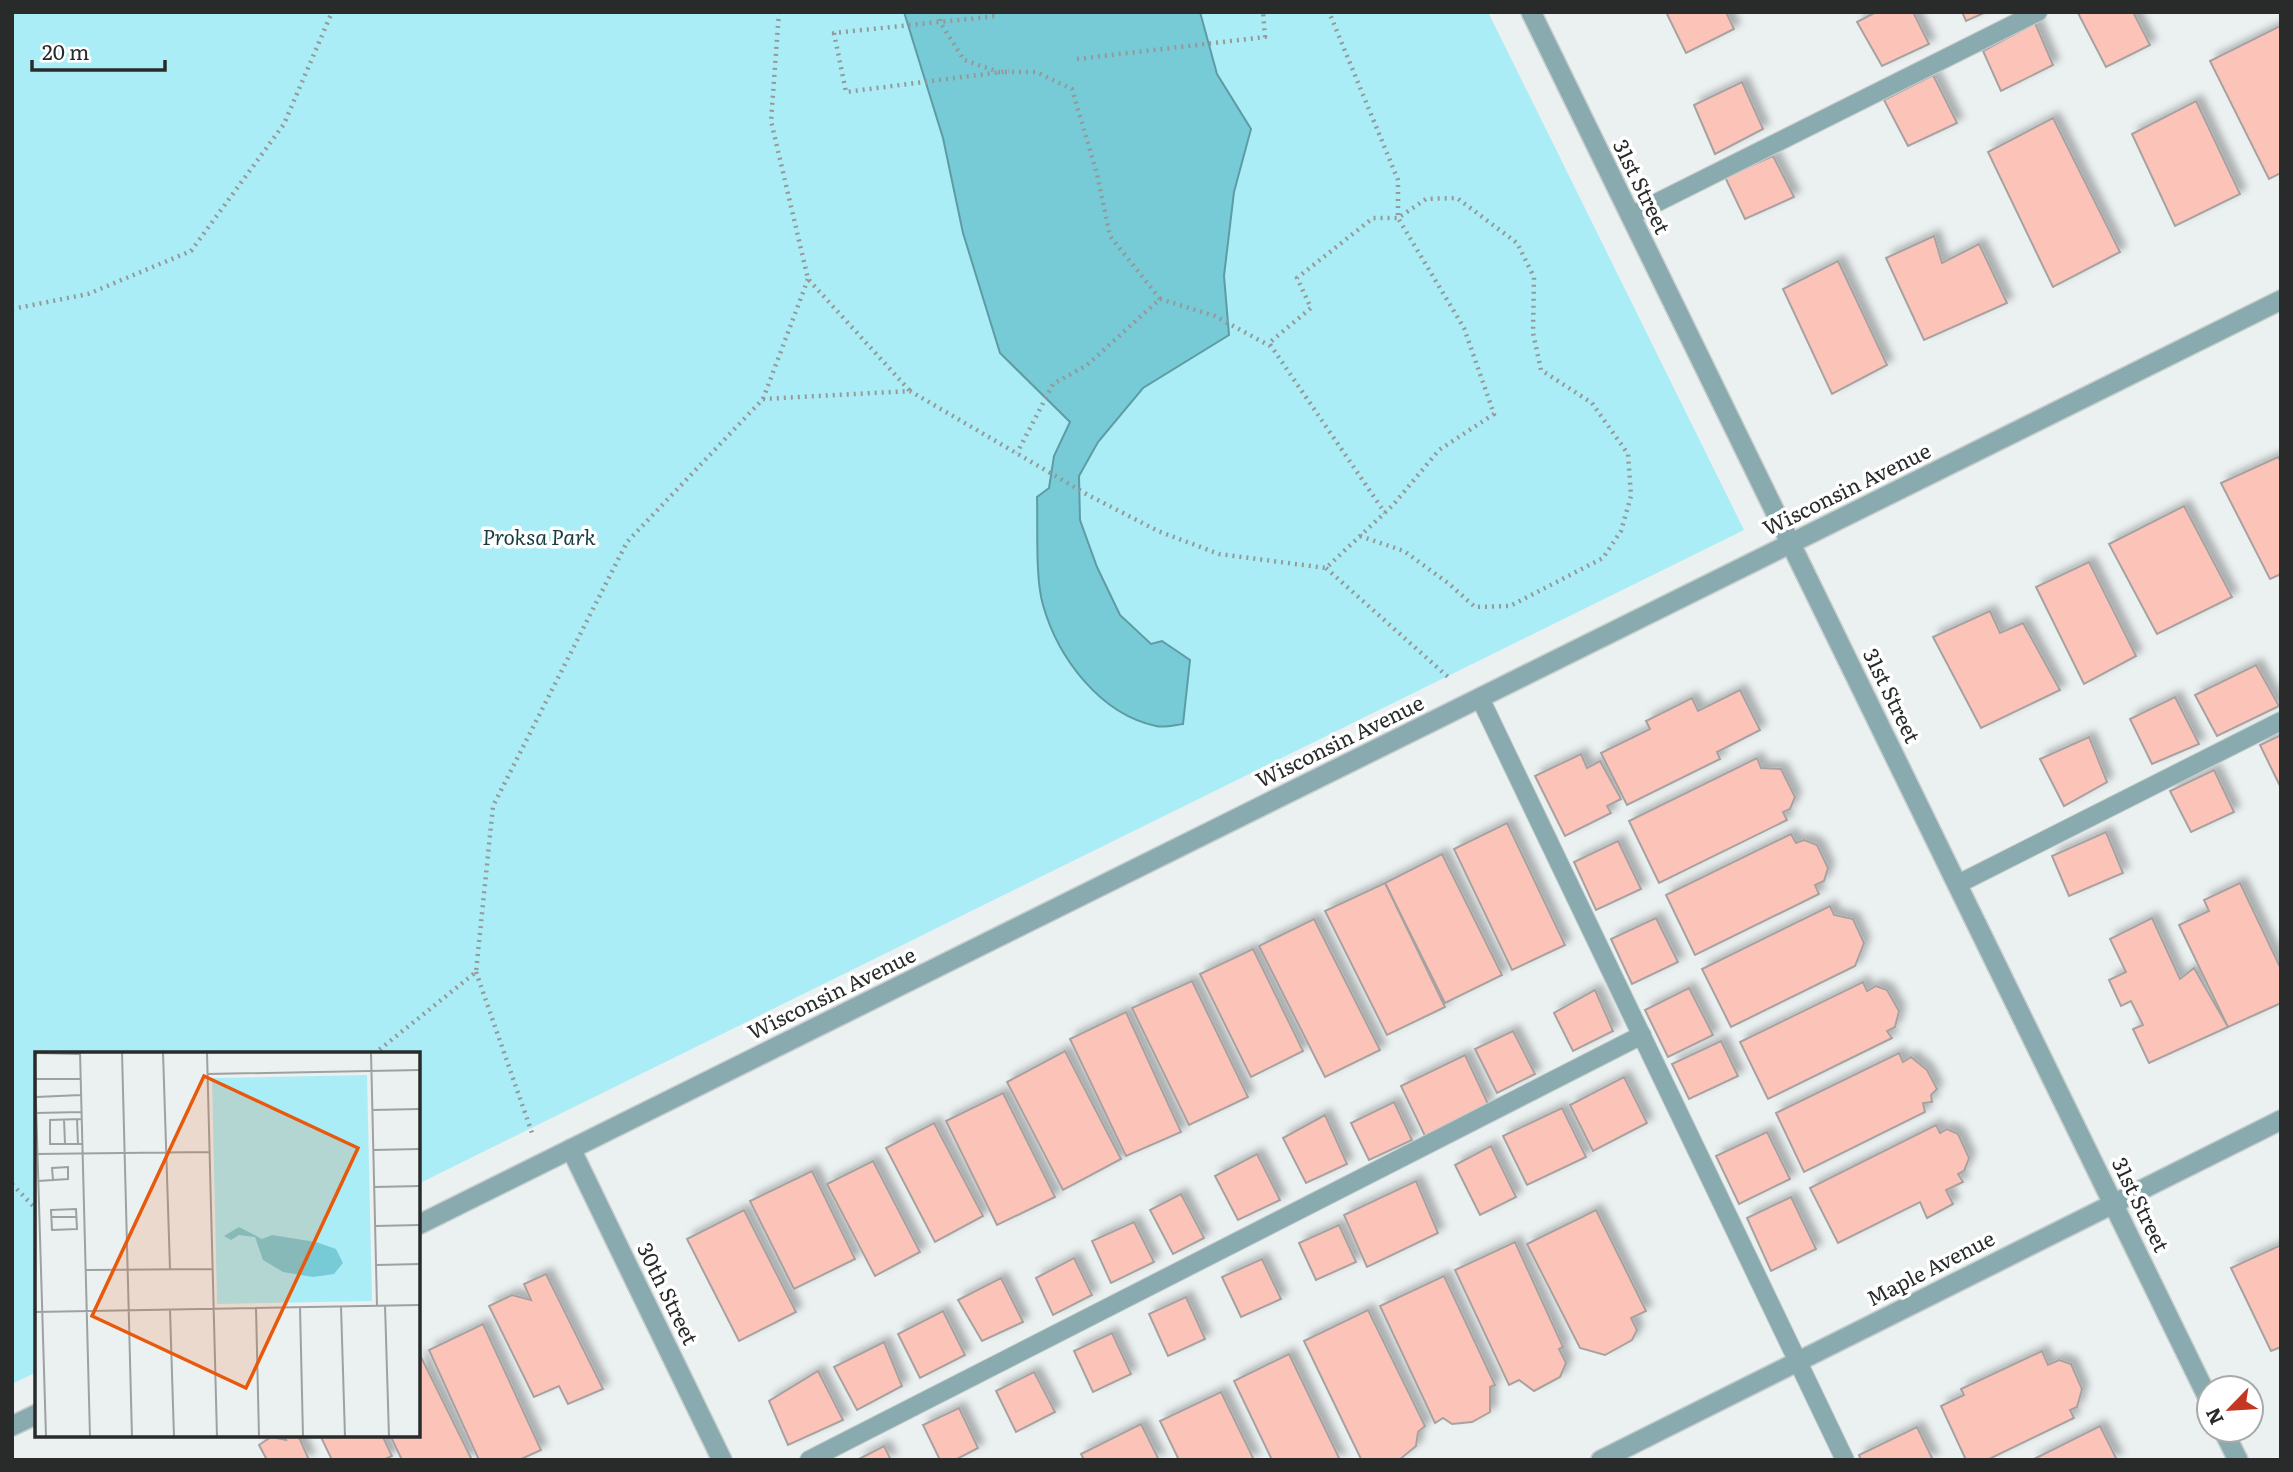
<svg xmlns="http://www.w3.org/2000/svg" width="2293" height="1472" font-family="Literata,serif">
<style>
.green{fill:#abedf6}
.water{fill:#76cbd6;stroke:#5f9ba3;stroke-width:2}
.building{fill:#fcc4b9;stroke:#a7a2a1;stroke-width:2;filter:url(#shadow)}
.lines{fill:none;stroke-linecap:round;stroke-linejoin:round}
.service-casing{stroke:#c8cdcd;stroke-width:20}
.minor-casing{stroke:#c8cdcd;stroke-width:22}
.path{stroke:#959999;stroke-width:4.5;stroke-dasharray:2 5;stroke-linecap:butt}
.service{stroke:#89abaf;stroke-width:18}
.minor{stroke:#89abaf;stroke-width:19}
.path-bridge{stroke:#959999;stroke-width:4.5;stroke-dasharray:2 5;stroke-linecap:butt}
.labels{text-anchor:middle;stroke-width:7;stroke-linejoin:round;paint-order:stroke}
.street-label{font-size:21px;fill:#292b2b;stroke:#fff}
.park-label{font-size:21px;font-style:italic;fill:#153d42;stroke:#fff}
.inset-road{fill:none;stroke:#9da1a1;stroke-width:2}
.view{fill:#e8590c;fill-opacity:0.15;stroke:#e8590c;stroke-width:3.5}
.inset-edge{fill:none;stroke:#292b2b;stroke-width:3.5}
</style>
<defs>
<filter id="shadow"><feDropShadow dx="6" dy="-6" stdDeviation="3.5" flood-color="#0004"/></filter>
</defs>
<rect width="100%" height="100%" fill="#ebf0f0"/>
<polygon class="green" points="12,12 1488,12 1744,530 418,1184 418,1054 37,1054 37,1372 12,1384"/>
<path class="water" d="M 904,12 L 1200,12 L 1217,74 L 1251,129 L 1234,192 L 1224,276 L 1229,335 L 1143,388 L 1098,442 L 1079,476 L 1080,520 L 1097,567 L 1120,615 L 1151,644 L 1162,641 L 1190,660 L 1183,724 C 1175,725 1164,728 1156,726 C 1100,714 1058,658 1043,605 C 1035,578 1038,527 1037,497 L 1049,488 L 1054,456 L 1070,422 L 1000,353 L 963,233 L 943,138 Z"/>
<g class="building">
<polygon points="1666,12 1726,12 1734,29 1686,53"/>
<polygon points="1876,12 1913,12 1929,44 1882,66 1857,22"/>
<polygon points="1962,12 1986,12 1966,21"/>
<polygon points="2133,12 2150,45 2106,67 2078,13"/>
<polygon points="2035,23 2053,65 2001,91 1983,51"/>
<polygon points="2280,26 2281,173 2269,179 2210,61"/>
<polygon points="1933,75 1957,123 1908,146 1884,100"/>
<polygon points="1742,82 1763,129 1715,154 1694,105"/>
<polygon points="2196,101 2240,194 2175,226 2132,134"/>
<polygon points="2053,118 2120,252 2053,287 1988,152"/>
<polygon points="1773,156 1794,197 1745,219 1725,177"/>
<polygon points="1934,236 1942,263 1979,244 2007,303 1924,340 1886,258"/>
<polygon points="1838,261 1887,365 1832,394 1783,289"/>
<polygon points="2278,457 2281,462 2281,574 2270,579 2221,483"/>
<polygon points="2184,506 2232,597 2157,634 2109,544"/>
<polygon points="2089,562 2136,656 2084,684 2036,587"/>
<polygon points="1990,611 2000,633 2023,623 2060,690 1981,728 1933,637"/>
<polygon points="2256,665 2279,706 2217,736 2195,695"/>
<polygon points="1740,690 1760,730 1717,752 1720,759 1627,805 1601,753 1650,729 1646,721 1692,698 1698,711"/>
<polygon points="2175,697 2199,744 2152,764 2130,719"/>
<polygon points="2281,735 2281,786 2280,786 2260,745"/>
<polygon points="2089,737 2107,782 2064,806 2040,759"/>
<polygon points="1581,754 1587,768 1600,761 1621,799 1607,806 1611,813 1565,836 1535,776"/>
<polygon points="1757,758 1761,768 1781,769 1795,797 1790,809 1783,812 1787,820 1659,883 1629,821"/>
<polygon points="2214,770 2234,812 2191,832 2170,791"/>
<polygon points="1507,823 1565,945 1512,970 1454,849"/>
<polygon points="2106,832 2123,873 2069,896 2052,856"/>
<polygon points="1791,834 1796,843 1804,840 1817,845 1828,868 1824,881 1815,885 1819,894 1695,955 1666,895"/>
<polygon points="1618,841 1641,889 1596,910 1574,862"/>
<polygon points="1442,854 1502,975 1445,1003 1385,883"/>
<polygon points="1385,883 1445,1007 1387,1035 1325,911"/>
<polygon points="2240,883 2281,969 2281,1003 2228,1027 2179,925 2209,911 2204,900"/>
<polygon points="1830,906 1834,915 1853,919 1864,943 1855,966 1731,1027 1702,969"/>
<polygon points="1656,918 1678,962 1632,984 1611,939"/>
<polygon points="2152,918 2180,979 2194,968 2228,1027 2149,1063 2133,1029 2143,1025 2131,1001 2121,1006 2109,980 2126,972 2110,939"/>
<polygon points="1314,919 1380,1050 1325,1077 1259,946"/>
<polygon points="1253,949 1303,1051 1251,1077 1200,974"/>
<polygon points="1192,981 1248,1097 1189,1125 1132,1008"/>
<polygon points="1863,982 1867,991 1876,986 1887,990 1899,1011 1895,1027 1887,1031 1892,1038 1768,1099 1740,1042"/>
<polygon points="1689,988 1713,1035 1668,1057 1645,1010"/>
<polygon points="1595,990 1613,1031 1573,1051 1554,1013"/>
<polygon points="1126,1012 1181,1132 1126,1156 1070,1039"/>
<polygon points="1513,1031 1535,1074 1497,1093 1475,1049"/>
<polygon points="1721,1041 1738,1076 1689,1099 1672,1064"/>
<polygon points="1065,1051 1121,1159 1063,1190 1007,1082"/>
<polygon points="1899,1053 1903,1062 1911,1057 1927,1070 1937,1089 1931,1095 1932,1102 1923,1103 1925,1112 1804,1172 1776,1113"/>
<polygon points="1465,1055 1488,1104 1425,1136 1401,1086"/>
<polygon points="1624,1077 1647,1123 1593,1151 1570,1105"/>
<polygon points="1003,1093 1055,1197 997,1225 946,1121"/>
<polygon points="1394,1102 1412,1140 1369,1160 1351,1123"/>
<polygon points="1562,1108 1586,1157 1527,1185 1503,1136"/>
<polygon points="1325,1115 1347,1164 1306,1183 1283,1138"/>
<polygon points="934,1123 983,1216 935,1242 886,1148"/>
<polygon points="1936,1125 1940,1133 1947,1129 1958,1134 1969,1158 1964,1171 1958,1174 1963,1182 1946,1190 1953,1204 1927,1218 1920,1202 1838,1243 1810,1188"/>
<polygon points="1767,1132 1790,1179 1739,1204 1716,1156"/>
<polygon points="1491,1146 1516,1197 1480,1215 1455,1165"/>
<polygon points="1257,1154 1280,1200 1238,1220 1215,1176"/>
<polygon points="873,1161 920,1252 875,1276 827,1184"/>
<polygon points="812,1171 855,1259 794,1289 750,1201"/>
<polygon points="1416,1181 1438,1233 1367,1267 1344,1215"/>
<polygon points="1181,1194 1204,1238 1173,1254 1150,1210"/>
<polygon points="1791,1197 1816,1249 1771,1271 1747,1218"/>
<polygon points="744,1210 796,1312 739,1341 687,1239"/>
<polygon points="1596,1210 1646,1311 1631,1318 1637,1330 1632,1340 1605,1355 1580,1348 1527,1244"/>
<polygon points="1134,1222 1154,1262 1111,1283 1092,1241"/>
<polygon points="1339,1225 1356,1262 1316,1280 1299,1243"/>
<polygon points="1515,1242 1563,1347 1559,1349 1566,1363 1560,1377 1534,1391 1519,1380 1509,1385 1455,1270"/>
<polygon points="2281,1245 2281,1347 2271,1351 2231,1268"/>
<polygon points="1074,1258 1092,1295 1053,1315 1036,1278"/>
<polygon points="1262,1259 1281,1299 1241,1317 1222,1277"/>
<polygon points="546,1274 603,1389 568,1404 559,1386 534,1397 489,1306 512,1295 531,1300 524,1284"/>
<polygon points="1444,1276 1495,1385 1490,1387 1490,1412 1472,1422 1452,1424 1443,1418 1435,1423 1380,1306"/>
<polygon points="1001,1278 1023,1322 982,1341 958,1300"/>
<polygon points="1186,1297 1205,1339 1168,1356 1149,1314"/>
<polygon points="1368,1310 1425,1426 1418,1432 1416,1446 1399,1460 1361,1459 1304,1341"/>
<polygon points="943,1311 965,1355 920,1378 898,1334"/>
<polygon points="483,1324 541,1450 519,1460 479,1460 429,1350"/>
<polygon points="1112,1333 1131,1374 1093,1392 1074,1351"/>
<polygon points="884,1342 902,1386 857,1410 834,1367"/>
<polygon points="2042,1351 2048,1365 2059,1360 2071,1364 2082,1389 2077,1407 2070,1410 2074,1418 1987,1460 1966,1460 1941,1406 1964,1395 1961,1389"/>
<polygon points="1289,1354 1340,1460 1272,1460 1234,1381"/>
<polygon points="420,1355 472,1460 402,1460 390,1435 418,1435"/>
<polygon points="818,1371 843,1420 788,1445 769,1401"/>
<polygon points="1034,1372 1055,1412 1016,1432 996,1391"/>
<polygon points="1221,1392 1254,1460 1179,1460 1160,1421"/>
<polygon points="959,1408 978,1448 955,1460 940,1460 923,1425"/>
<polygon points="1141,1424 1159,1460 1084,1460 1081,1454"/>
<polygon points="2100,1426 2117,1460 2032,1460"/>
<polygon points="1917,1427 1933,1460 1861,1460 1859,1455"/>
<polygon points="284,1435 298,1435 309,1460 267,1460 259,1445 271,1437 286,1440"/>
<polygon points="320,1435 382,1435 392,1456 383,1460 332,1460"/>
<polygon points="884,1446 891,1460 857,1460"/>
</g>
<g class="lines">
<defs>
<g id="service">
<polyline points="1630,216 2038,12"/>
<polyline points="1480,698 1845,1460"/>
<polyline points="1958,884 2281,721"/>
<polyline points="809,1460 1642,1035"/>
</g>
<g id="minor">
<polyline points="1531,12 2209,1400"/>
<polyline points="571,1149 722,1460"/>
<polyline points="418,1225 2281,300"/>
<polyline points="12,1426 37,1414"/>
<polyline points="2223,1430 2238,1460"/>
<polyline points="1601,1460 2281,1120"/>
</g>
</defs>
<use href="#service" class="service-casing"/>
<use href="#minor" class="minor-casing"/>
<g class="path">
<polyline points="779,12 771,121 808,279 910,391"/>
<polyline points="941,12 940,22 964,60 999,72 1036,72 1072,89 1097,174 1110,236 1160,299 1087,365 1053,384 1017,453"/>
<polyline points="1077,59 1265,37 1263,12"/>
<polyline points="1160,299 1215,316 1270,346"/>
<polyline points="12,309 88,294 191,251 284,124 332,12"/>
<polyline points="763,399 808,279"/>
<polyline points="1360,536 1404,551 1448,583 1475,607 1510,606 1603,558 1621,531 1631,496 1628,454 1592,403 1541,370 1533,333 1534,277 1517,243 1457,198 1426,199 1398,218 1373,218 1297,278 1311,308 1269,343 1385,513"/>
<polyline points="1326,568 1448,677"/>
<polyline points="476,972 532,1133"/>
<polyline points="374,1054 476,972 493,806 627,542 763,399 910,391 1088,495 1158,531 1219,554 1326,568 1393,505 1439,450 1494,414 1464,328 1398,218 1398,180 1329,12"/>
<polyline points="12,1184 37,1210"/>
</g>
<use href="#service" class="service"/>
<use href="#minor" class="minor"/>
<polyline class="path-bridge" points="996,12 997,16 834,33 846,92 1009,71"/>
</g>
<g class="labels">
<g class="street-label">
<text transform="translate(1641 187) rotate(64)" y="7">31st Street</text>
<text transform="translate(1847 490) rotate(-26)" y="7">Wisconsin Avenue</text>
<text transform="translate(1891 696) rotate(64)" y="7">31st Street</text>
<text transform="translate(1340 742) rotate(-26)" y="7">Wisconsin Avenue</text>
<text transform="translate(832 994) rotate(-26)" y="7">Wisconsin Avenue</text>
<text transform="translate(2140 1205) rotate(64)" y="7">31st Street</text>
<text transform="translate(1931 1269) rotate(-27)" y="7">Maple Avenue</text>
<text transform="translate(667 1294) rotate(64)" y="7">30th Street</text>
</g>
<g class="park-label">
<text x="539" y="545">Proksa Park</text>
</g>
</g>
<g transform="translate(35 1052)">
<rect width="385" height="385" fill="#ebf0f0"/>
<path d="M 332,23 L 337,249 L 182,252 L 177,26 Z" fill="#abedf6"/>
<path d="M 204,175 L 227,187 L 237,183 L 281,190 L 301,197 L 308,211 L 299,222 L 278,225 L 248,220 L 228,208 L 220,185 L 204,183 L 196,188 L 189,184 Z" fill="#76cbd6"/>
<path class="inset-road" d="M 45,0 L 55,385M 87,0 L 97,385M 128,0 L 135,217M 172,0 L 182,385M 336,0 L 342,254M 0,1 L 45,2M 0,18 L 11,385M 173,22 L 385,18M 0,27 L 45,27M 1,45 L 46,43M 337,58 L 385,57M 1,61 L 46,60M 29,67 L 30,92M 42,67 L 43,92M 46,67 L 15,68 L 15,92 L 47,92M 338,98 L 385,97M 0,102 L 175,100M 3,129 L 18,128 L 17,116 L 33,115 L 33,127 L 18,128M 339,135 L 385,134M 41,157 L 42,177 L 17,178 L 16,158 ZM 16,165 L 41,165M 340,174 L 385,173M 341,213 L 385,212M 51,218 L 178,217M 350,253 L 354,385M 306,254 L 310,385M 265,255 L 268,385M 221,256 L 224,385M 135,258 L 139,385M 0,260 L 385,253"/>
<path class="view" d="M 169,24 L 323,96 L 211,336 L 57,264 Z"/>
<rect width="385" height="385" class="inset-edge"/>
</g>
<rect width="2293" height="1472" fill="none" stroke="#292b2b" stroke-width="28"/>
<g transform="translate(2230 1409) rotate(245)"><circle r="33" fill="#ffffff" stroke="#a9aaaa" stroke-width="2"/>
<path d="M0-5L12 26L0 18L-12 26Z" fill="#c33723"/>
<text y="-10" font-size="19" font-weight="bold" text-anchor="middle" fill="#292b2b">N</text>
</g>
<path d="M32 60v10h133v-10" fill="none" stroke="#292b2b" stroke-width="3.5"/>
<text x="42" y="60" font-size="21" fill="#292b2b" stroke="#ffffff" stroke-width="5" paint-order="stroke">20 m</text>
</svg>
